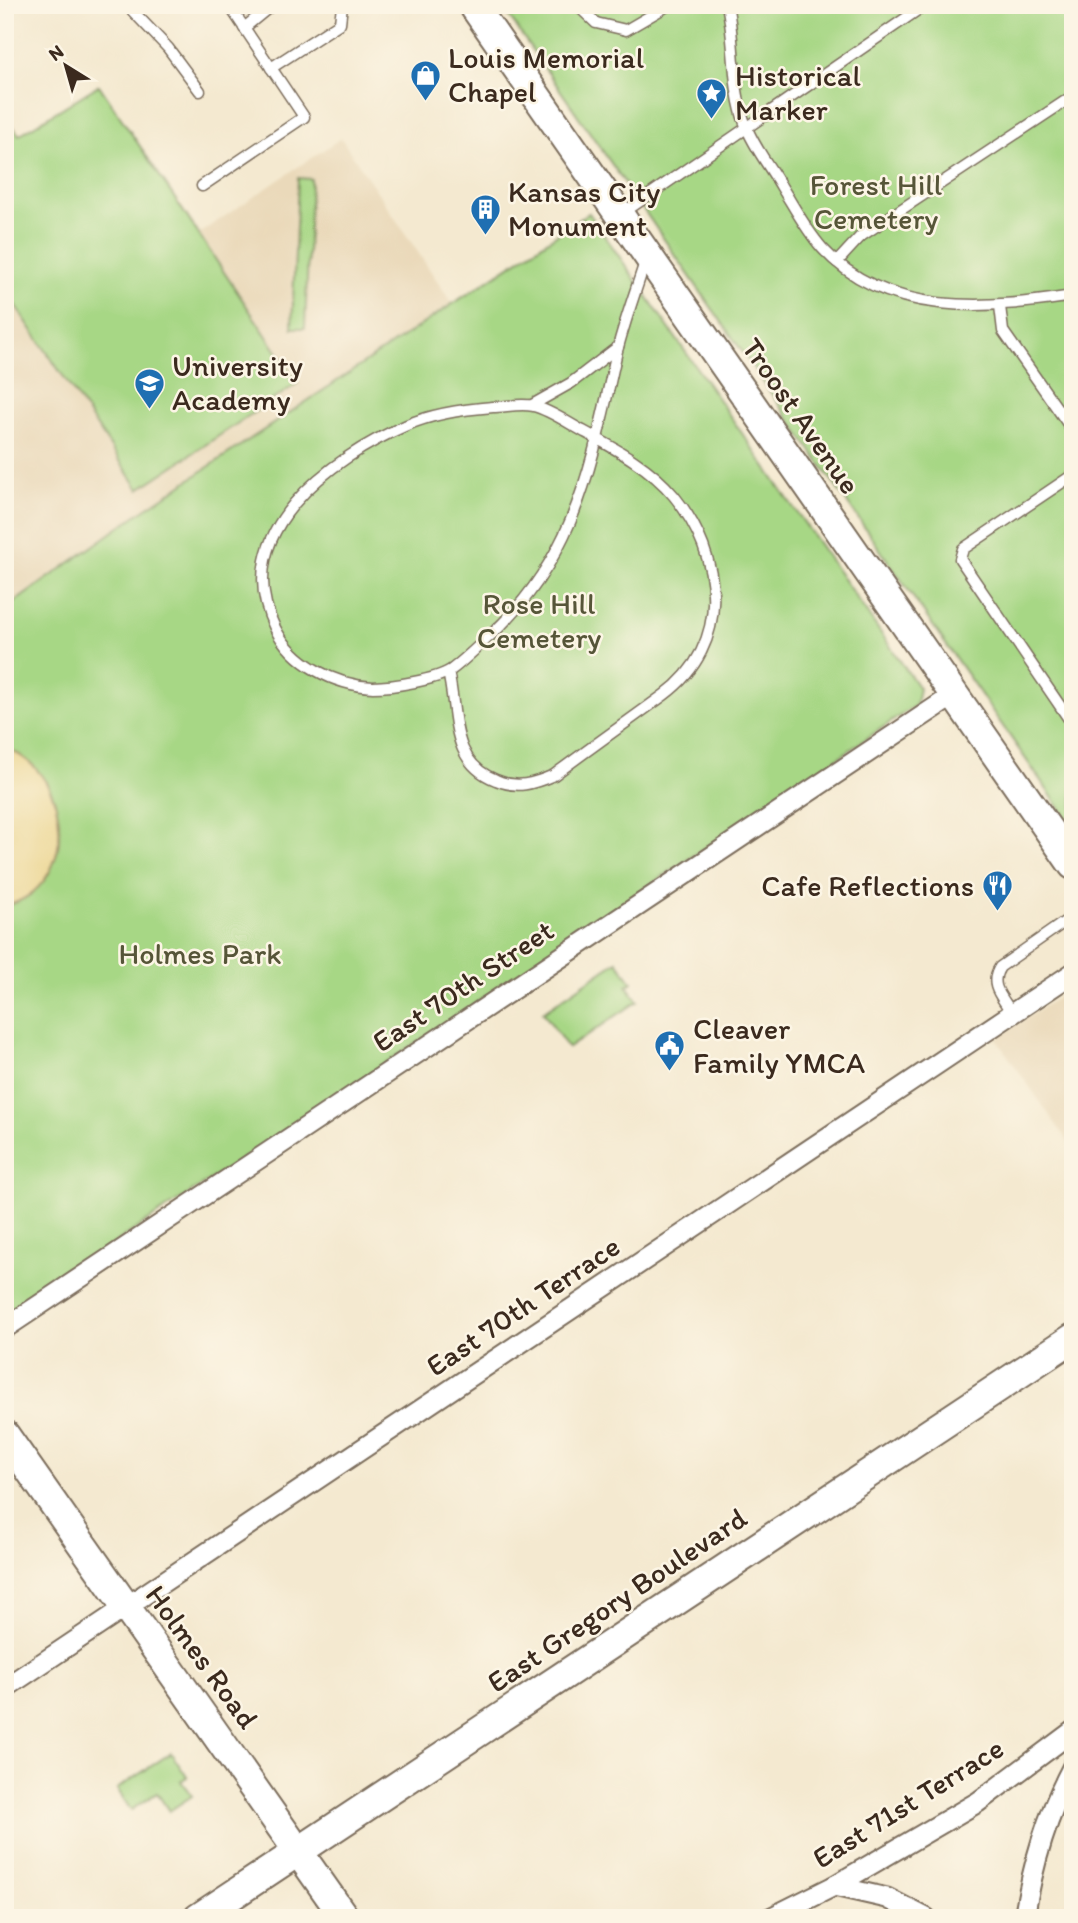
<svg xmlns="http://www.w3.org/2000/svg" width="1078" height="1923" font-family="Itim,sans-serif">
<style>
.built{fill:#ead9ba}
.green{fill:#a7d785;stroke:#718052;stroke-width:2}
.sand{fill:#eeda9e;stroke:#94825e;stroke-width:2}
.lines{fill:none;stroke-linecap:round;stroke-linejoin:round}
.service-casing{stroke:#7c6d5c;stroke-width:13}
.minor-casing{stroke:#7c6d5c;stroke-width:23}
.secondary-casing{stroke:#7c6d5c;stroke-width:32}
.service{stroke:#fff;stroke-width:10}
.minor{stroke:#fff;stroke-width:19}
.secondary{stroke:#fff;stroke-width:28}
.labels{text-anchor:middle;stroke-width:5;stroke-linejoin:round;paint-order:stroke}
.poi-label{font-size:30px;fill:#3b2a1e;stroke:#fcf5e5;text-anchor:start}
.park-label{font-size:30px;fill:#565538;stroke:#fcf5e5}
.street-label{font-size:30px;fill:#3b2a1e;stroke:#fcf5e5}
</style>
<rect width="100%" height="100%" fill="#fcf5e5"/>
<filter id="ink" filterUnits="userSpaceOnUse"><feTurbulence type="fractalNoise" baseFrequency=".0143" numOctaves="2"/><feDisplacementMap in="SourceGraphic" scale="14" xChannelSelector="R" yChannelSelector="G"/><feConvolveMatrix kernelMatrix="1 2 1 2 8 2 1 2 1" color-interpolation-filters="sRGB"/></filter>
<filter id="wash" filterUnits="userSpaceOnUse"><feTurbulence type="fractalNoise" baseFrequency=".00686" numOctaves="4" result="noise"/><feDisplacementMap in="SourceGraphic" scale="28" xChannelSelector="R" yChannelSelector="G"/><feGaussianBlur stdDeviation="1.57" result="paint"/><feColorMatrix in="noise" values="0 0 0 0 0 0 0 0 0 0 0 0 0 0 0 0 0 1.4 0 .05"/><feComposite in="paint" operator="in"/></filter>
<g filter="url(#wash)">
<rect width="100%" height="100%" fill="#f4e9d0"/>
<g class="built">
<polygon points="99,84 200,233 341,138 452,303 135,516 5,609 5,112 20,133"/>
<polygon points="1073,987 1073,1146 1072,1147 996,1039"/>
</g>
<g class="green">
<polygon points="501,5 1073,5 1073,827"/>
<polygon points="99,85 298,383 139,489 5,290 5,116 19,135"/>
<polygon points="298,178 311,179 305,328 292,328"/>
<polygon points="589,213 919,688 916,705 470,1007 5,1316 5,609 135,516"/>
<polygon points="617,961 632,982 627,986 638,1001 568,1048 543,1012"/>
<polygon points="171,1753 187,1777 181,1781 192,1796 169,1811 157,1793 131,1810 117,1789"/>
</g>
<path class="sand" d="M 5,748 C 76,774 79,888 5,906 Z"/>
</g>
<g filter="url(#ink)">
<g class="lines">
<defs>
<g id="service">
<polyline points="127,5 168,48 200,91"/>
<polyline points="577,5 596,23 626,30 669,5"/>
<path d="M 727,5 C 736,44 731,88 746,126 C 754,147 770,167 781,186 C 794,207 806,230 822,248 C 886,318 988,309 1073,296"/>
<polyline points="244,28 272,5"/>
<polyline points="271,68 340,23 342,5"/>
<polyline points="202,186 304,117 229,5"/>
<polyline points="620,215 925,5"/>
<polyline points="837,262 861,236 1073,96"/>
<polyline points="1000,306 1003,331 1073,431"/>
<polyline points="532,405 571,383 618,347"/>
<polyline points="1073,475 963,549 960,559 1073,725"/>
<path d="M 448,672 C 458,713 449,762 496,780 C 517,789 533,784 554,775 C 590,748 627,722 664,695 C 732,645 724,557 674,496 C 650,467 616,449 583,431 C 568,423 550,410 533,406 C 521,403 505,407 493,407 C 466,409 432,414 407,425 C 330,458 228,533 275,628 C 293,664 334,685 373,687 C 391,687 436,680 451,670 C 462,662 472,652 482,643 C 576,562 591,466 617,351 C 625,320 636,290 646,259"/>
<path d="M 1012,1013 C 1002,997 988,985 1000,967 L 1073,916"/>
</g>
<g id="minor">
<polyline points="5,1328 954,695"/>
<polyline points="5,1688 1073,973"/>
<polyline points="834,1886 887,1898 926,1918"/>
<polyline points="770,1918 834,1886 978,1802 1073,1731"/>
<path d="M 1024,1918 C 1033,1863 1047,1815 1073,1766"/>
</g>
<g id="secondary">
<polyline points="473,5 1073,865"/>
<polyline points="5,1435 345,1918"/>
<polyline points="198,1918 1073,1338"/>
</g>
</defs>
<use href="#service" class="service-casing"/>
<use href="#minor" class="minor-casing"/>
<use href="#secondary" class="secondary-casing"/>
<use href="#service" class="service"/>
<use href="#minor" class="minor"/>
<use href="#secondary" class="secondary"/>
</g>
</g>
<defs>
<symbol id="shop-pin" viewBox="-11 -11 22 30"><path d="M0 17L-7.5 6A9.5 9.5 0 1 1 7.5 6Z" fill="#1f6fb2" stroke="#fcf5e5"/><path d="M-5-2.5h2.3a2.7 3.5 0 0 1 5.4 0H5L5.5 6h-11ZM-1.5-2.5h3a1.5 2.3 0 0 0-3 0Z" fill="#fff"/></symbol>
<symbol id="sight-pin" viewBox="-11 -11 22 30"><path d="M0 17L-7.5 6A9.5 9.5 0 1 1 7.5 6Z" fill="#1f6fb2" stroke="#fcf5e5"/><path d="M0-6L1.8-2.2L6-1.7L2.9 1.2L3.7 5.4L0 3.3L-3.7 5.4L-2.9 1.2L-6-1.7L-1.8-2.2Z" fill="#fff"/></symbol>
<symbol id="building-pin" viewBox="-11 -11 22 30"><path d="M0 17L-7.5 6A9.5 9.5 0 1 1 7.5 6Z" fill="#1f6fb2" stroke="#fcf5e5"/><path d="M-4-6H4V6H1V3H-1V6H-4ZM-2.5-4.3h1.7v1.8h-1.7ZM.8-4.3h1.7v1.8H.8ZM-2.5-1h1.7V.8h-1.7ZM.8-1h1.7V.8H.8Z" fill="#fff"/></symbol>
<symbol id="school-pin" viewBox="-11 -11 22 30"><path d="M0 17L-7.5 6A9.5 9.5 0 1 1 7.5 6Z" fill="#1f6fb2" stroke="#fcf5e5"/><path d="M0-5L7-2L0 1L-7-2ZM-4 1L0 2.5L4 1V4Q0 6-4 4Z" fill="#fff"/></symbol>
<symbol id="restaurant-pin" viewBox="-11 -11 22 30"><path d="M0 17L-7.5 6A9.5 9.5 0 1 1 7.5 6Z" fill="#1f6fb2" stroke="#fcf5e5"/><path d="M-5-6h1v4h1v-4h1v4h1v-4h1v5L-1.5 .5V6h-2V.5L-5-1ZM5-6V6H3V1.5H1.5Q1.5-4 5-6Z" fill="#fff"/></symbol>
<symbol id="civic-pin" viewBox="-11 -11 22 30"><path d="M0 17L-7.5 6A9.5 9.5 0 1 1 7.5 6Z" fill="#1f6fb2" stroke="#fcf5e5"/><path d="M-.6-6.5H3V-4.5H.6V-3L4-1V1h2V6H-6V1h2V-1L-.6-3ZM-1.2 2.5V6h2.4V2.5Z" fill="#fff"/></symbol>
</defs>
<g fill-rule="evenodd">
<use href="#shop-pin" x="408" y="58" width="35" height="47"/>
<use href="#sight-pin" x="694" y="76" width="35" height="47"/>
<use href="#building-pin" x="468" y="192" width="35" height="47"/>
<use href="#school-pin" x="132" y="366" width="35" height="47"/>
<use href="#restaurant-pin" x="980" y="868" width="35" height="47"/>
<use href="#civic-pin" x="652" y="1028" width="35" height="47"/>
</g>
<g class="labels">
<g class="poi-label">
<text x="448" y="68">Louis Memorial<tspan x="448" dy="34">Chapel</tspan></text>
<text x="735" y="86">Historical<tspan x="735" dy="34">Marker</tspan></text>
<text x="508" y="202">Kansas City<tspan x="508" dy="34">Monument</tspan></text>
<text x="172" y="376">University<tspan x="172" dy="34">Academy</tspan></text>
<text x="974" y="896" text-anchor="end">Cafe Reflections</text>
<text x="693" y="1039">Cleaver<tspan x="693" dy="34">Family YMCA</tspan></text>
</g>
<g class="park-label">
<text x="876" y="195">Forest Hill<tspan x="876" dy="34">Cemetery</tspan></text>
<text x="539" y="614">Rose Hill<tspan x="539" dy="34">Cemetery</tspan></text>
<text x="200" y="964">Holmes Park</text>
</g>
<g class="street-label">
<text transform="translate(801 416) rotate(55)" y="10">Troost Avenue</text>
<text transform="translate(463 986) rotate(-34)" y="10">East 70th Street</text>
<text transform="translate(523 1306) rotate(-34)" y="10">East 70th Terrace</text>
<text transform="translate(617 1600) rotate(-34)" y="10">East Gregory Boulevard</text>
<text transform="translate(202 1657) rotate(54)" y="10">Holmes Road</text>
<text transform="translate(908 1803) rotate(-32)" y="10">East 71st Terrace</text>
</g>
</g>
<rect width="1078" height="1923" fill="none" stroke="#fcf5e5" stroke-width="28"/>
<g transform="translate(66 66) rotate(323)" stroke="#fcf5e5" stroke-width="5" paint-order="stroke">
<path d="M0-5L12 26L0 18L-12 26Z" fill="#3b2a1e"/>
<text y="-10" font-size="19" font-weight="bold" text-anchor="middle" fill="#3b2a1e">N</text>
</g>
</svg>
